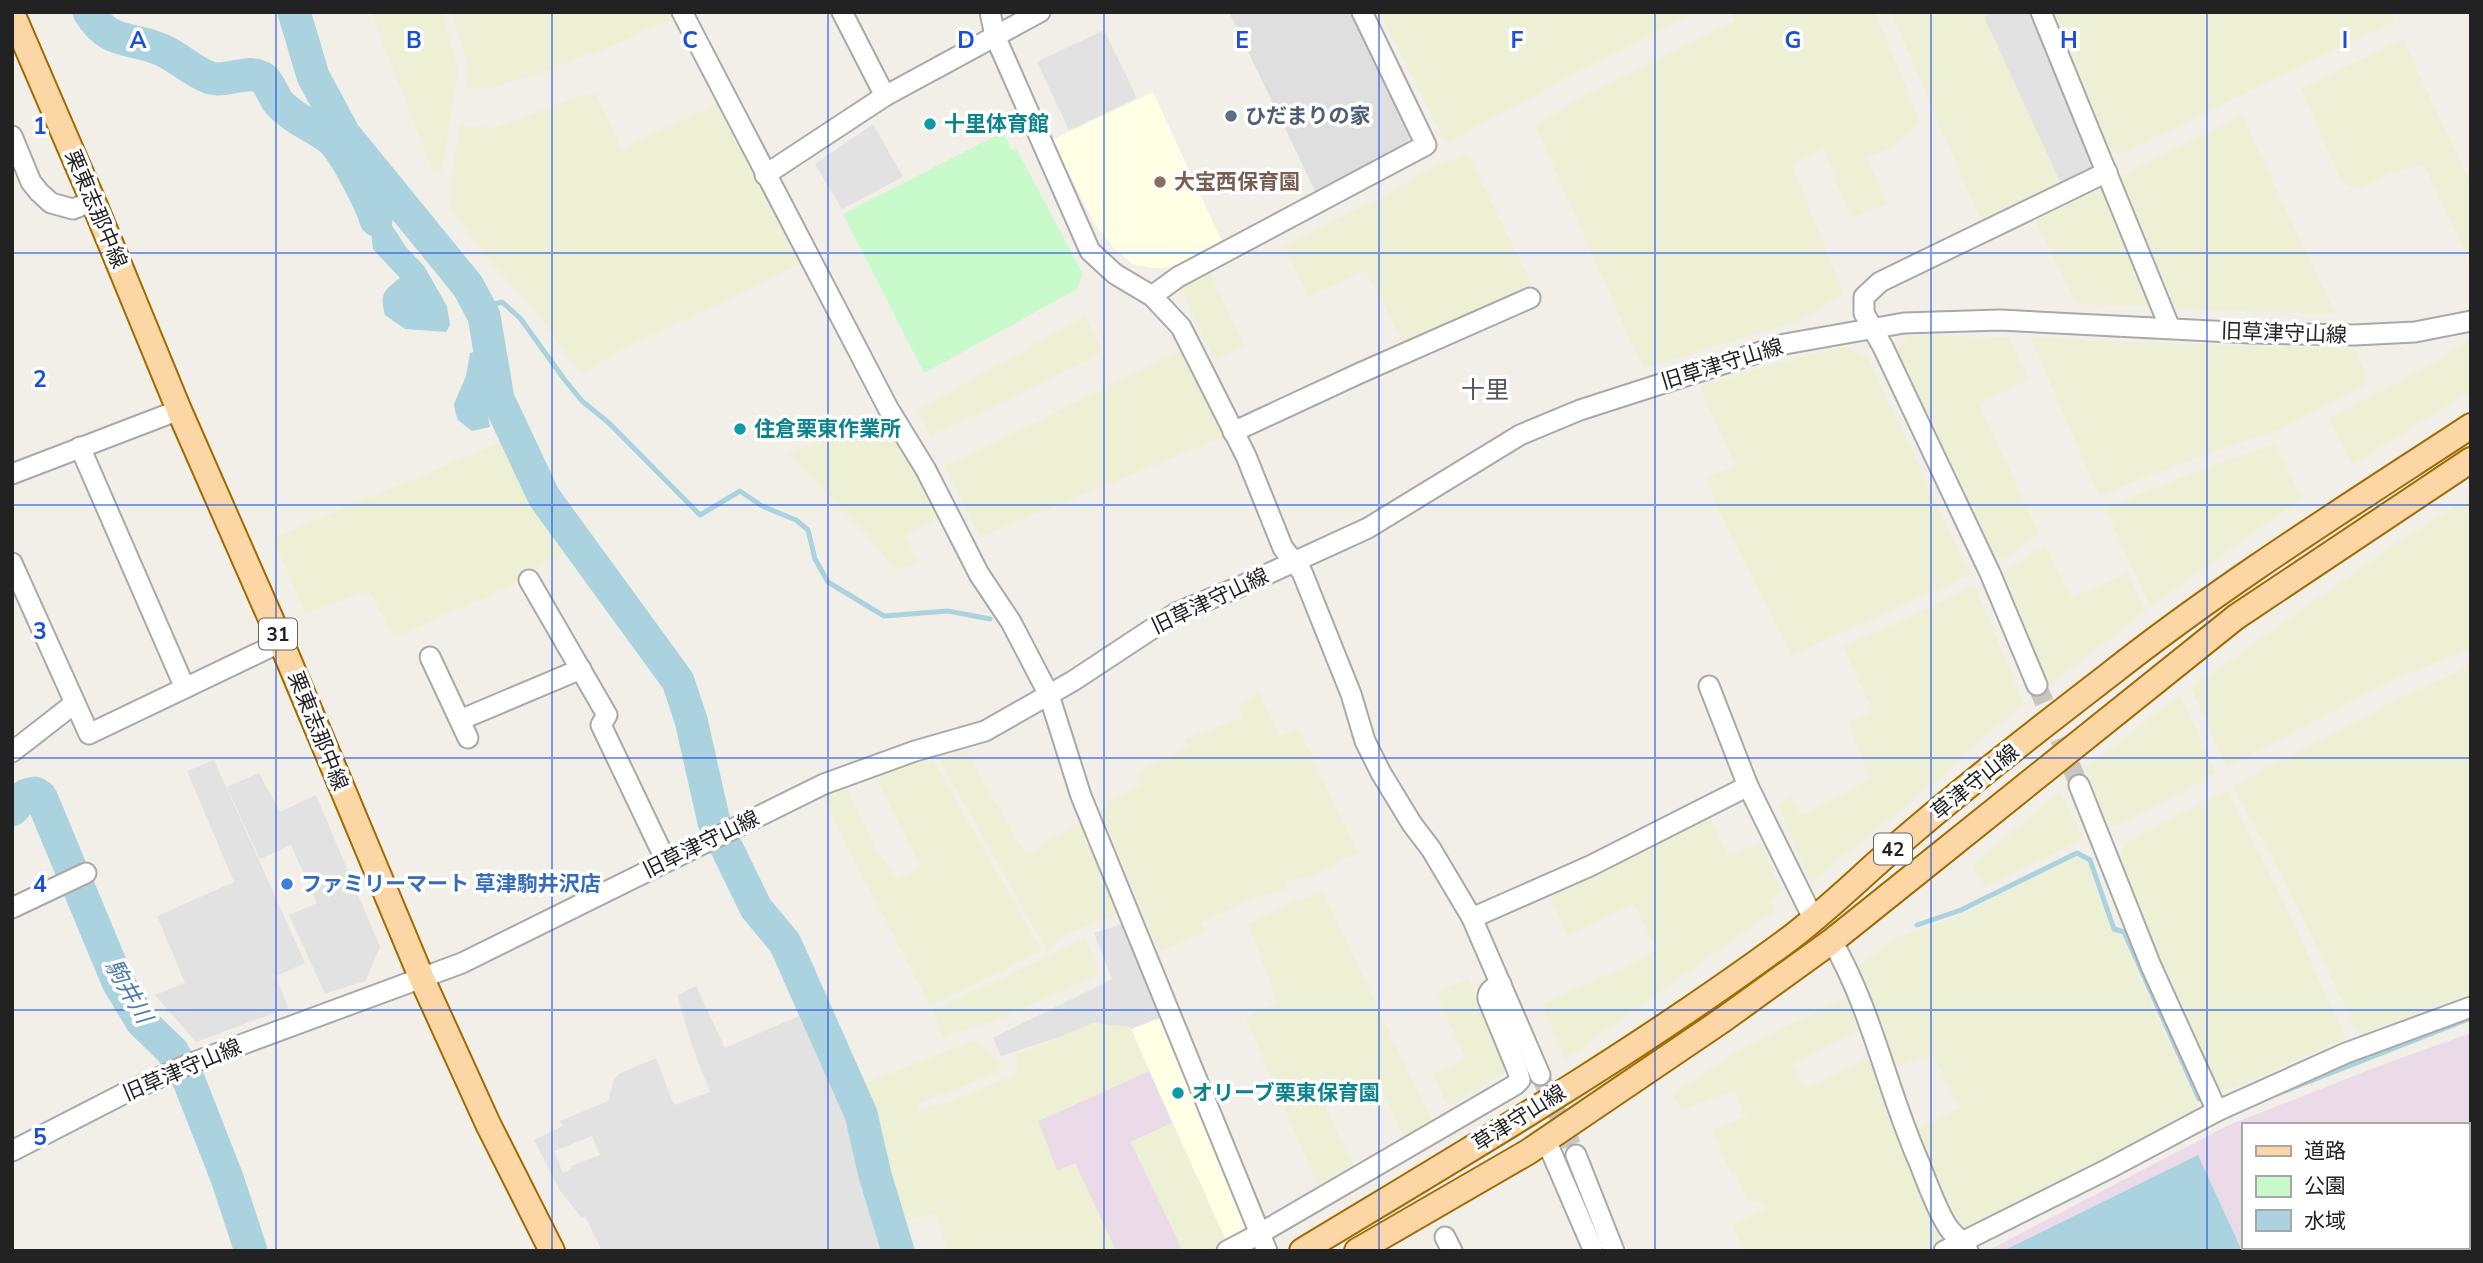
<svg xmlns="http://www.w3.org/2000/svg" width="2483" height="1263" font-family="'Nunito Sans','Noto Sans JP',sans-serif">
<style>
.residential{fill:#e0dfdf}
.industrial{fill:#ebdbe8;fill-rule:evenodd}
.education{fill:#ffffe5}
.farmland{fill:#eef0d5}
.park{fill:#c8facc}
.parking{fill:#e2e2e2;fill-rule:evenodd}
.water{fill:#aad3df}
.lines{fill:none;stroke-linecap:round;stroke-linejoin:round}
.stream{stroke:#aad3df;stroke-width:5}
.river{stroke:#aad3df;stroke-width:33}
.minor-tunnel{stroke:#c8c6c1;stroke-width:19;stroke-dasharray:19 10;stroke-linecap:butt}
.minor-casing{stroke:#a9a9a9;stroke-width:23}
.major-casing{stroke:#a06b00;stroke-width:28}
.minor{stroke:#fff;stroke-width:19}
.major{stroke:#fcd6a4;stroke-width:24}
.grid{fill:none;stroke:#1d4ed8;stroke-width:2;stroke-opacity:0.55}
.service-dot{fill:#5c6f8a;stroke:#fff;stroke-width:2.5}
.culture-dot{fill:#0f9aa8;stroke:#fff;stroke-width:2.5}
.education-dot{fill:#8d6e63;stroke:#fff;stroke-width:2.5}
.shop-dot{fill:#3f7fe0;stroke:#fff;stroke-width:2.5}
.labels{text-anchor:middle;stroke-width:7;stroke-linejoin:round;paint-order:stroke}
.shield{fill:#fff;stroke:#646464;stroke-width:2}
.shield-label{font-size:19px;font-weight:bold;fill:#222}
.service-label{font-size:21px;font-weight:bold;fill:#4e5e75;stroke:#fff;text-anchor:start}
.culture-label{font-size:21px;font-weight:bold;fill:#0d838f;stroke:#fff;text-anchor:start}
.education-label{font-size:21px;font-weight:bold;fill:#785e54;stroke:#fff;text-anchor:start}
.street-label{font-size:21px;fill:#222;stroke:#fff}
.shop-label{font-size:21px;font-weight:bold;fill:#366cbe;stroke:#fff;text-anchor:start}
.water-label{font-size:23px;font-style:italic;fill:#4a7aab;stroke:#fff}
.quarter-label{font-size:24px;fill:#555;stroke:#fff}
.grid-label{font-size:23px;text-anchor:middle;font-weight:bold;fill:#1d4ed8;stroke:#fff;stroke-width:7;stroke-linejoin:round;paint-order:stroke}
</style>
<rect width="100%" height="100%" fill="#f2efe9"/>
<polygon class="residential" points="1229,12 1353,12 1411,131 1406,146 1317,195"/>
<g class="industrial">
<path d="M 2471,1033 L 2471,1251 L 1987,1251 L 2229,1125 L 2387,1063 ZM 2243,1125 L 2467,1125 L 2467,1247 L 2243,1247 Z"/>
<polygon points="1149,1071 1172,1123 1131,1142 1183,1251 1116,1251 1075,1164 1057,1171 1038,1121"/>
</g>
<g class="education">
<polygon points="1153,92 1223,244 1177,267 1155,268 1134,265 1115,249 1095,225 1052,140"/>
<polygon points="1162,1017 1249,1233 1227,1243 1131,1029"/>
</g>
<g class="farmland">
<polygon points="371,12 442,12 458,70 442,171 433,172"/>
<polygon points="451,12 668,12 670,20 597,52 534,75 491,88 467,88 468,66"/>
<polygon points="1380,12 1701,12 1673,24 1562,80 1446,144"/>
<polygon points="1737,12 1875,12 1921,123 1892,147 1867,158 1887,204 1851,218 1823,149 1794,164 1794,170 1844,294 1803,319 1643,369 1535,125 1570,104 1735,21 1732,14"/>
<polygon points="1891,12 1994,12 1984,17 2061,184 1982,224"/>
<polygon points="2054,12 2391,12 2395,21 2118,155 2111,152"/>
<polygon points="2403,40 2471,184 2471,265 2424,164 2396,173 2395,171 2361,188 2348,186 2341,180 2301,88"/>
<polygon points="589,93 597,95 622,149 717,104 800,264 626,348 582,373 567,356 534,309 484,255 464,225 451,212 452,174 460,125 494,128"/>
<polygon points="2242,116 2336,315 2175,308 2120,176"/>
<polygon points="1467,153 1530,280 1528,289 1404,346 1365,270 1309,297 1284,245 1382,197 1428,170"/>
<polygon points="2103,183 2150,307 2077,304 2034,218"/>
<polygon points="1209,270 1244,345 1215,361 1179,284"/>
<polygon points="1085,316 1103,353 931,436 918,410"/>
<polygon points="1907,336 2008,337 2029,380 1979,404 2039,533 2004,558 1992,556 1895,355"/>
<polygon points="2030,337 2100,341 2355,349 2369,382 2282,428 2158,472 2099,496"/>
<polygon points="2471,337 2471,391 2352,465 2328,418 2405,379 2437,361"/>
<polygon points="1845,346 1868,357 1970,575 1792,655 1727,529 1706,478 1735,465 1700,387 1760,368"/>
<polygon points="1183,350 1228,435 980,537 945,466"/>
<polygon points="883,419 921,475 940,517 905,535 919,563 895,570 869,537 788,454"/>
<polygon points="506,440 538,500 572,547 503,590 394,637 369,591 305,614 285,565 271,539"/>
<polygon points="2276,444 2302,498 2150,607 2105,508 2215,464"/>
<polygon points="2471,497 2471,648 2389,682 2226,767 2191,688 2392,546"/>
<polygon points="2045,546 2072,597 2128,573 2146,611 2048,686 2001,577 2003,572"/>
<polygon points="1975,586 2024,704 1991,731 1936,782 1810,883 1779,807 1791,795 1800,813 1804,814 1870,779 1849,723 1873,711 1843,647"/>
<polygon points="2471,666 2471,993 2359,1035 2279,871 2233,786 2403,696"/>
<polygon points="1259,693 1280,736 1299,729 1358,853 1313,875 1284,882 1287,888 1257,897 1200,923 1204,932 1159,952 1099,807 1141,785 1138,772 1188,747 1186,739 1243,717 1238,704"/>
<polygon points="2180,695 2216,773 2117,827 2109,824 2085,769"/>
<polygon points="966,751 1026,855 1079,822 1117,914 1065,934 1046,949 939,759"/>
<polygon points="933,760 1042,951 930,1006 822,797 846,788 876,849 897,880 920,866 875,776"/>
<polygon points="2228,791 2282,897 2346,1039 2221,1093 2217,1091 2144,928 2120,855 2125,843"/>
<polygon points="2060,792 2084,839 1985,886 1972,865"/>
<polygon points="1710,817 1729,857 1761,842 1781,891 1770,901 1775,910 1566,1059 1542,1005 1657,951 1634,904 1567,936 1548,890"/>
<polygon points="2076,857 2088,863 2111,929 2122,936 2157,1018 2197,1104 2194,1115 1965,1231 1953,1226 1910,1131 1959,1108 1933,1054 1897,1067 1857,967 1893,939 1956,917"/>
<polygon points="1323,893 1433,1122 1407,1141 1378,1082 1325,1106 1355,1170 1320,1191 1245,1017 1277,1002 1248,924 1297,901"/>
<polygon points="1085,939 1100,974 994,1021 959,1031 943,1038 934,1010"/>
<polygon points="1469,978 1509,1070 1452,1105 1446,1104 1433,1074 1466,1058 1435,993"/>
<polygon points="1846,998 1859,1030 1793,1063 1806,1089 1873,1054 1945,1231 1940,1243 1924,1251 1743,1251 1732,1225 1769,1206 1747,1199 1735,1173 1731,1173 1712,1130 1746,1116 1734,1090 1681,1110 1673,1095 1745,1046"/>
<polygon points="1093,1023 1130,1027 1149,1071 1038,1121 1057,1171 1075,1163 1116,1251 948,1251 935,1213 901,1223 863,1084 975,1040 1001,1063 998,1072 916,1105 919,1110 953,1100 1017,1074 1017,1055"/>
<polygon points="1172,1123 1227,1243 1211,1251 1183,1251 1131,1142"/>
</g>
<polygon class="park" points="1003,132 1012,150 1016,148 1083,274 1076,290 924,373 843,214"/>
<g class="parking">
<polygon points="1994,12 2032,12 2094,163 2089,171 2061,184 1984,17"/>
<polygon points="1104,30 1137,98 1069,130 1037,62"/>
<polygon points="873,124 903,177 842,209 815,164"/>
<polygon points="214,760 305,963 276,976 288,1008 196,1042 155,995 185,983 157,916 234,882 187,771"/>
<polygon points="259,773 280,812 316,795 380,947 365,981 325,994 289,915 317,903 291,845 260,859 227,787"/>
<polygon points="1122,924 1162,1017 1131,1029 1130,1027 1093,1023 1065,1035 1001,1056 993,1038 1112,979 1094,933"/>
<path d="M 696,986 L 725,1048 L 806,1013 L 848,1110 L 853,1109 L 868,1178 L 891,1251 L 602,1251 L 585,1216 L 582,1218 L 559,1189 L 534,1140 L 563,1126 L 560,1121 L 608,1101 L 614,1079 L 619,1074 L 656,1058 L 674,1105 L 710,1092 L 692,1046 L 677,995 ZM 592,1136 L 600,1155 L 571,1166 L 572,1169 L 563,1173 L 554,1151 Z"/>
</g>
<g class="water">
<path d="M 387,218 L 406,247 L 424,266 L 447,306 L 450,325 L 446,332 L 405,329 L 385,315 C 379,293 384,291 400,278 L 373,249 L 370,222 Z"/>
<polygon points="474,352 477,353 490,427 472,431 458,420 455,411 454,404 466,376 470,353"/>
<polygon points="2198,1155 2242,1251 2003,1251"/>
</g>
<g class="lines">
<g class="stream">
<polyline points="481,308 502,302 520,318 564,379 582,401 609,423 700,515 740,491 762,506 796,520 808,530 815,559 828,582 884,616 948,611 990,619"/>
<polyline points="1917,925 1961,910 2077,853 2090,860 2114,929 2124,932 2199,1099"/>
<polyline points="2285,1091 2471,1018"/>
</g>
<g class="river">
<path d="M 89,12 C 109,46 131,36 162,50 C 178,57 192,71 208,77 C 225,84 246,69 261,77 C 271,83 272,95 279,103 C 293,119 318,128 332,140 C 346,154 370,201 376,220"/>
<polyline points="294,12 313,76 344,134 468,286 484,316 498,399 544,497 678,681 691,720 714,822 756,908 785,943 861,1114 875,1175 898,1251"/>
<polyline points="12,810 26,795 35,793 41,797 118,982 142,1022 172,1051 189,1081 227,1178 251,1251"/>
</g>
<g class="minor-tunnel">
<polyline points="2037,685 2079,785"/>
<polyline points="1540,1075 1576,1155"/>
</g>
<defs>
<g id="minor">
<polyline points="682,12 888,408 926,470 979,574 1011,622 1049,695 1081,796 1267,1251"/>
<polyline points="842,12 885,96"/>
<polyline points="990,12 995,36 1090,251 1115,274 1152,296 1181,327 1246,456 1283,548 1302,572 1351,694 1365,741 1381,773 1412,824 1431,849 1472,918 1540,1075"/>
<polyline points="2041,12 2170,328"/>
<polyline points="12,136 31,182 39,192 51,203 73,209 93,201"/>
<polyline points="765,175 885,96 1040,12"/>
<polyline points="1152,296 1178,277 1426,145 1362,12"/>
<polyline points="1233,432 1360,373 1530,298"/>
<polyline points="80,447 185,688"/>
<polyline points="12,474 179,410"/>
<polyline points="12,563 89,734 281,642"/>
<polyline points="529,580 607,715 601,725 666,861"/>
<polyline points="430,657 468,738"/>
<polyline points="2037,685 1990,573 1883,347 1864,313 1864,297 1880,282 2107,172"/>
<polyline points="1709,686 1748,786 1814,920"/>
<polyline points="460,720 581,669"/>
<polyline points="12,752 75,703"/>
<polyline points="2079,785 2151,966 2217,1111"/>
<polyline points="12,908 86,873"/>
<polyline points="1472,918 1590,866 1748,786"/>
<path d="M 1832,941 C 1872,1010 1887,1090 1919,1162 C 1925,1178 1941,1220 1951,1231 C 1957,1238 1963,1241 1968,1251"/>
<polyline points="1546,1140 1593,1249"/>
<polyline points="12,1151 121,1095 189,1064 462,963 824,784 915,751 985,731 1073,681 1176,613 1239,587 1368,528 1520,435 1580,410 1785,344 1904,323 2000,320 2251,333 2354,335 2415,332 2471,321"/>
<polyline points="1576,1155 1614,1251"/>
<polyline points="1445,1237 1452,1251"/>
<path d="M 1227,1251 L 1259,1234 L 1515,1085 L 1520,1080 L 1518,1072 L 1488,999 C 1487,990 1494,988 1501,984"/>
<polyline points="1944,1251 2108,1169 2217,1111 2346,1053 2471,1007"/>
</g>
<g id="major">
<polyline points="12,13 93,201 179,410 281,642 422,979 488,1124 552,1251"/>
<path d="M 1302,1251 C 1464,1153 1628,1057 1781,945 C 1824,914 1861,876 1901,842 C 1968,784 2039,729 2109,675 C 2224,584 2349,506 2471,426"/>
<polyline points="1357,1251 1528,1152 1724,1019 1832,941 2236,617 2471,460"/>
</g>
</defs>
<use href="#minor" class="minor-casing"/>
<use href="#major" class="major-casing"/>
<use href="#minor" class="minor"/>
<use href="#major" class="major"/>
</g>
<path class="grid" d="M 276,12 L 276,1251M 552,12 L 552,1251M 828,12 L 828,1251M 1104,12 L 1104,1251M 1379,12 L 1379,1251M 1655,12 L 1655,1251M 1931,12 L 1931,1251M 2207,12 L 2207,1251M 12,253 L 2471,253M 12,505 L 2471,505M 12,758 L 2471,758M 12,1010 L 2471,1010"/>
<circle class="service-dot" cx="1231" cy="116" r="7"/>
<g class="culture-dot">
<circle cx="930" cy="124" r="7"/>
<circle cx="740" cy="429" r="7"/>
<circle cx="1178" cy="1093" r="7"/>
</g>
<circle class="education-dot" cx="1160" cy="182" r="7"/>
<circle class="shop-dot" cx="287" cy="884" r="7"/>
<g class="labels">
<g class="shield">
<rect x="259" y="618.5" width="38" height="31" rx="5"/>
<rect x="1874" y="833.5" width="38" height="31" rx="5"/>
</g>
<g class="shield-label">
<text x="278" y="641">31</text>
<text x="1893" y="856">42</text>
</g>
<g class="service-label">
<text x="1245" y="123">ひだまりの家</text>
</g>
<g class="culture-label">
<text x="944" y="131">十里体育館</text>
<text x="754" y="436">住倉栗東作業所</text>
<text x="1192" y="1100">オリーブ栗東保育園</text>
</g>
<g class="education-label">
<text x="1174" y="189">大宝西保育園</text>
</g>
<g class="street-label">
<text transform="translate(96 209) rotate(67)" y="7">栗東志那中線</text>
<text transform="translate(2284 333) rotate(2)" y="7">旧草津守山線</text>
<text transform="translate(1722 364) rotate(-17)" y="7">旧草津守山線</text>
<text transform="translate(1210 601) rotate(-25)" y="7">旧草津守山線</text>
<text transform="translate(318 731) rotate(68)" y="7">栗東志那中線</text>
<text transform="translate(1975 782) rotate(-39)" y="7">草津守山線</text>
<text transform="translate(701 844) rotate(-26)" y="7">旧草津守山線</text>
<text transform="translate(182 1070) rotate(-23)" y="7">旧草津守山線</text>
<text transform="translate(1519 1118) rotate(-32)" y="7">草津守山線</text>
</g>
<g class="shop-label">
<text x="301" y="891">ファミリーマート 草津駒井沢店</text>
</g>
<g class="water-label">
<text transform="translate(129 991) rotate(60)" y="8">駒井川</text>
</g>
<g class="quarter-label">
<text x="1485" y="398">十里</text>
</g>
</g>
<g class="grid-label">
<text x="138" y="48">A</text>
<text x="414" y="48">B</text>
<text x="690" y="48">C</text>
<text x="966" y="48">D</text>
<text x="1242" y="48">E</text>
<text x="1517" y="48">F</text>
<text x="1793" y="48">G</text>
<text x="2069" y="48">H</text>
<text x="2345" y="48">I</text>
<text x="40" y="134">1</text>
<text x="40" y="387">2</text>
<text x="40" y="639">3</text>
<text x="40" y="892">4</text>
<text x="40" y="1145">5</text>
</g>
<rect width="2483" height="1263" fill="none" stroke="#222222" stroke-width="28"/>
<rect x="2242" y="1123" width="228" height="126" fill="#ffffff" stroke="#a7a7a7" stroke-width="2"/>
<rect x="2256" y="1146" width="35" height="10" fill="#fcd6a4" stroke="#a7a7a7" stroke-width="2"/>
<text x="2304" y="1158" font-size="21" fill="#222222">道路</text>
<rect x="2256" y="1176" width="35" height="21" fill="#c8facc" stroke="#a7a7a7" stroke-width="2"/>
<text x="2304" y="1193" font-size="21" fill="#222222">公園</text>
<rect x="2256" y="1210" width="35" height="21" fill="#aad3df" stroke="#a7a7a7" stroke-width="2"/>
<text x="2304" y="1228" font-size="21" fill="#222222">水域</text>
</svg>
